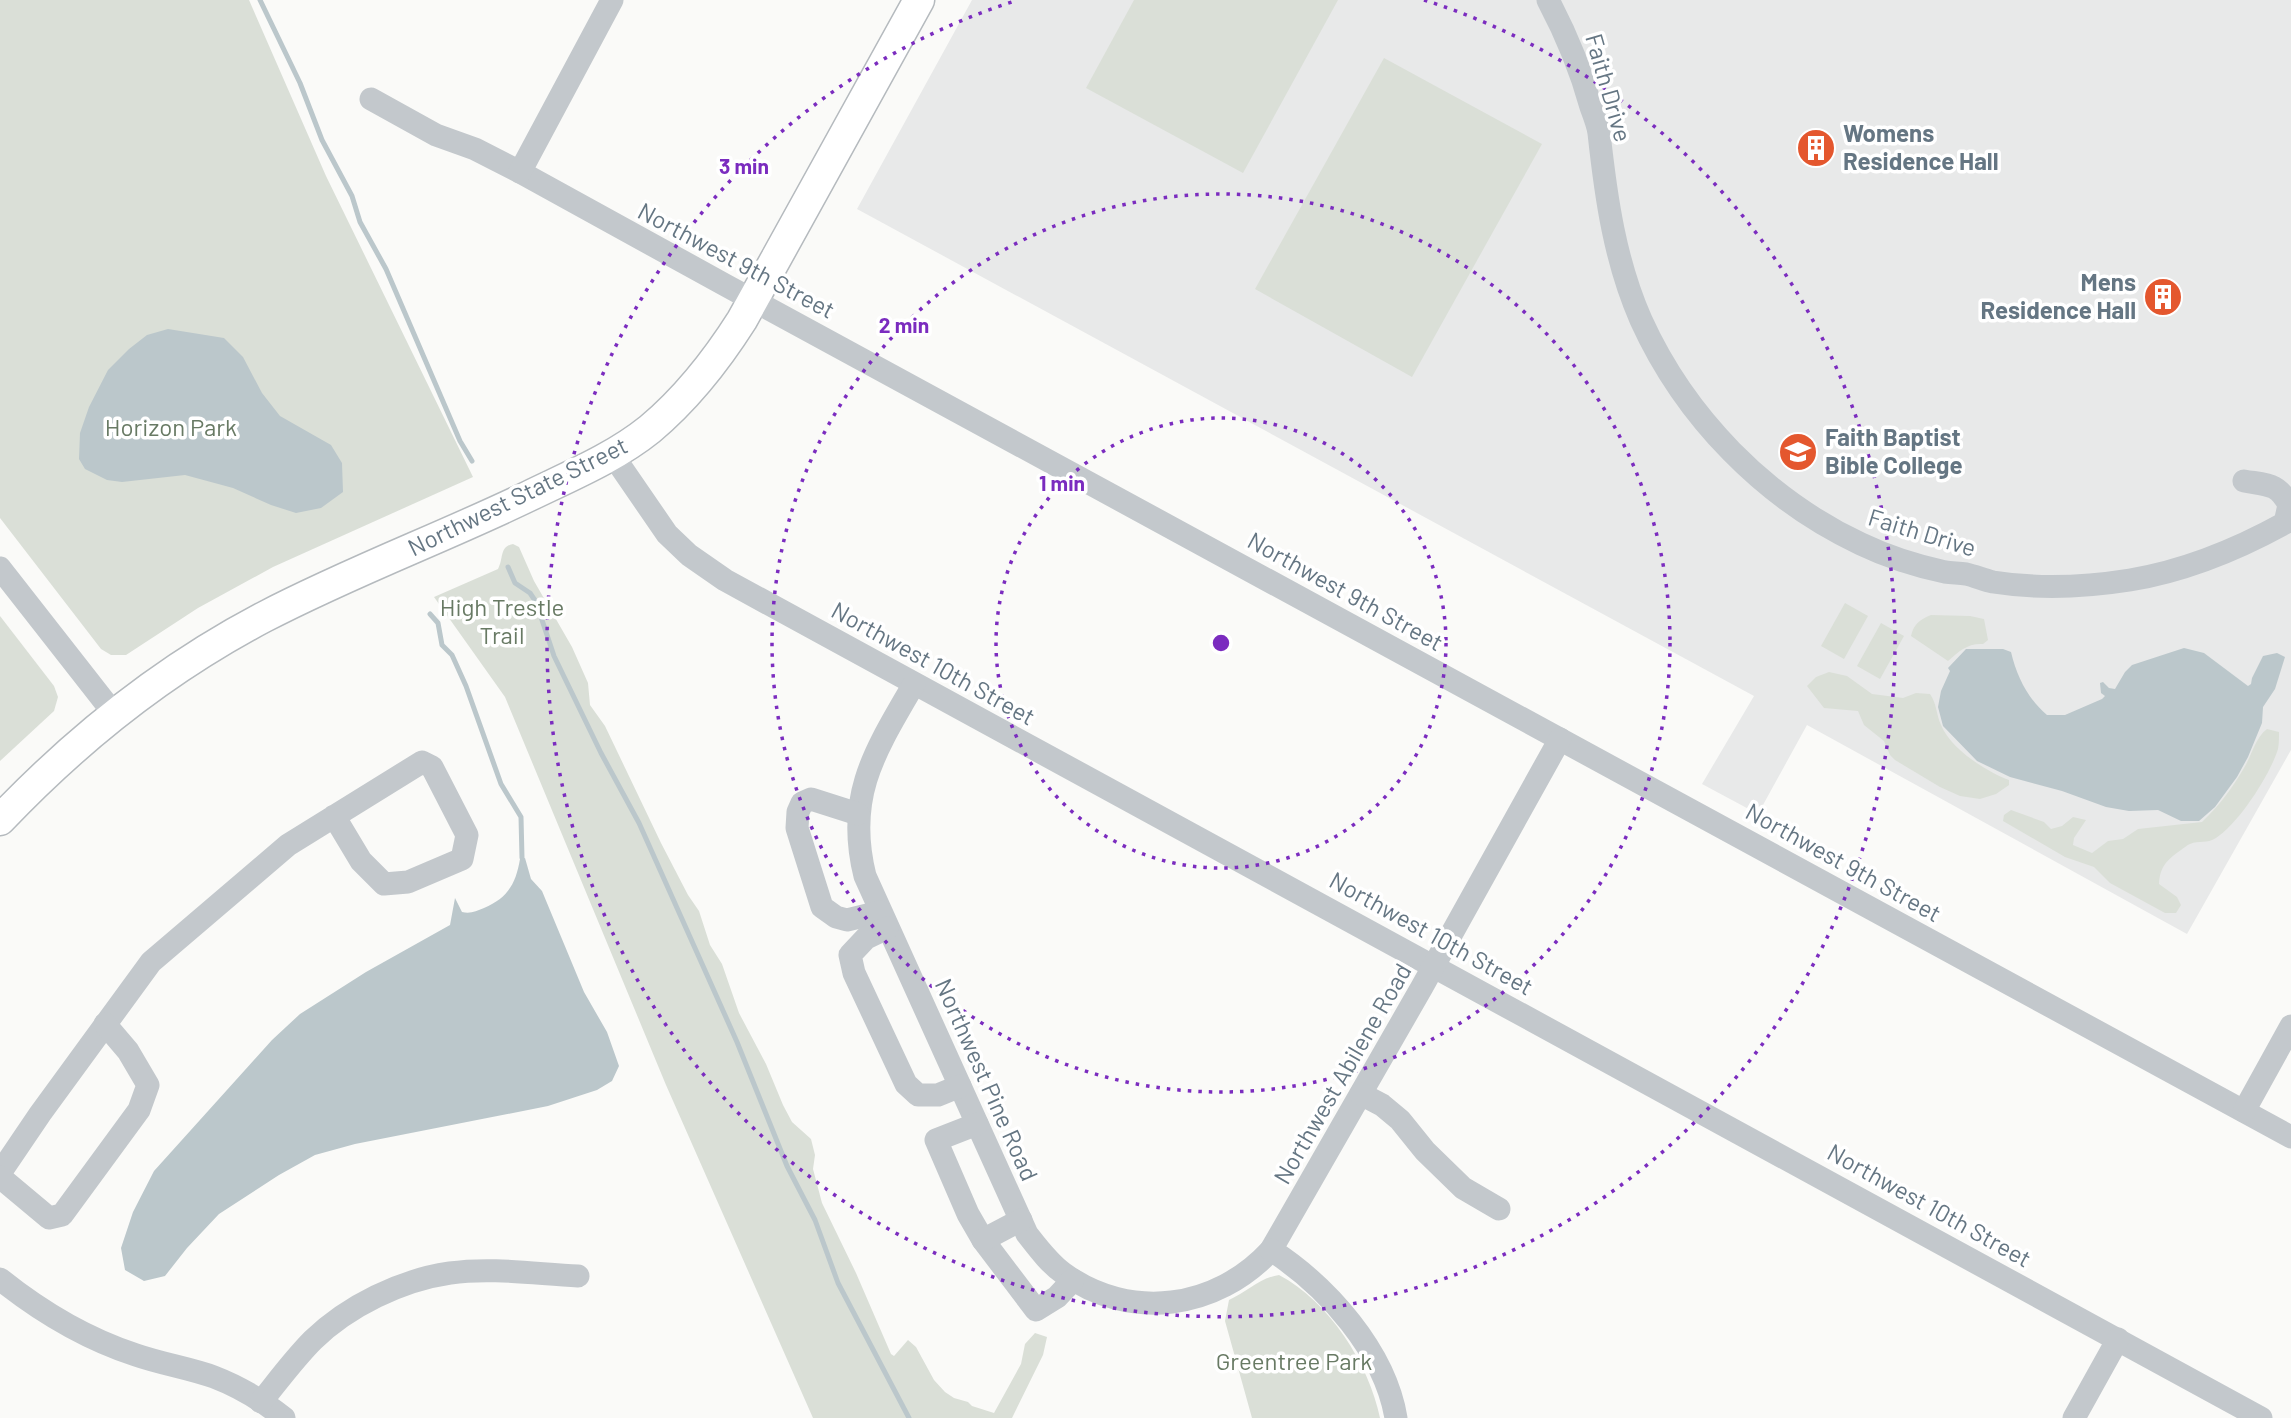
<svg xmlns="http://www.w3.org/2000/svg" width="2291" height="1418" font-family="Barlow,sans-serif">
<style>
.built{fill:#e8e9e9}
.green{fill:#dadfd7}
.water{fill:#bbc7cb}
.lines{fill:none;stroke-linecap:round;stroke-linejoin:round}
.stream{stroke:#bbc7cb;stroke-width:5}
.major-casing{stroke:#b5babe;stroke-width:33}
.minor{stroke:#c3c8cc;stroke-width:23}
.major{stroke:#fff;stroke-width:30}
.ring{fill:none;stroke:#7b2cbf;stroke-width:3.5;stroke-dasharray:3.5 7}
.labels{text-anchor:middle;stroke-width:7;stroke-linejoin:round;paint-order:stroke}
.street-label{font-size:24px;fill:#657683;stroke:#fff}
.poi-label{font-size:24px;font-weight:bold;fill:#657683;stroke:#fff;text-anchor:start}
.park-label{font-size:24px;fill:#687a64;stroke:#fff}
.centre{fill:#7b2cbf;stroke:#fff;stroke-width:3.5}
.ring-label{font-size:21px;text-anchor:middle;font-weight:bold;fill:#7b2cbf;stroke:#fff;stroke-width:7;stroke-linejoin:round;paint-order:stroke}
</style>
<rect width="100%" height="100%" fill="#fafaf8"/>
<polygon class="built" points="972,0 2291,0 2291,750 2187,934 1807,725 1758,814 1702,784 1754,696 857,209"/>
<g class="green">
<polygon points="0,0 249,0 326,176 473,477 273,567 198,608 126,655 111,655 101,649 0,518"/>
<polygon points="1134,0 1338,0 1243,173 1086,88"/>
<polygon points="1384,58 1542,144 1412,377 1255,289"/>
<path d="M 513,544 L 519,547 L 534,581 L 572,647 L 588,683 L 590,705 L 605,726 L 661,843 L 688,895 L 699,911 L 710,945 L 722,964 L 739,1013 L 766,1064 L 783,1105 L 792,1122 L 811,1139 L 815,1155 L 813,1169 L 822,1203 L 856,1273 L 891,1354 L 894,1356 L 908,1340 L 916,1347 L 934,1380 L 945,1392 L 954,1398 L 968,1402 L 972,1406 L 994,1413 L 1021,1364 L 1025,1344 L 1035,1333 L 1047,1337 L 1043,1355 L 1012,1418 L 813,1418 L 666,1085 L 505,697 L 434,597 L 498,569 C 504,558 499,547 513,544 Z"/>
<polygon points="1845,603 1868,616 1844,659 1821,646"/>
<path d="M 1931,615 L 1970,616 L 1984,619 L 1988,640 L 1983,644 C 1968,643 1959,651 1948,661 L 1911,636 C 1914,624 1919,620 1931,615 Z"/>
<polygon points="0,616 54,686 58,697 54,711 0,761"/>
<polygon points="1881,623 1904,636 1880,679 1857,666"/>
<path d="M 1829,672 L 1847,676 L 1872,694 L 1903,698 L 1916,693 L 1930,694 C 1937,704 1936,714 1941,725 C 1951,749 1985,771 2009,780 L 2009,785 L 1996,794 L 1980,799 L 1960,796 L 1940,787 L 1895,760 L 1890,755 L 1884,741 L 1864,725 L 1858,711 L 1824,708 L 1807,686 L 1816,677 Z"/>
<path d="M 2267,729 L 2279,732 C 2279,738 2279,744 2278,749 C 2270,775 2239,823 2216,838 C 2207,844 2199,840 2190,844 C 2187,845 2184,848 2181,850 C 2167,860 2160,866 2159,884 L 2177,897 L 2181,905 L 2176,913 L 2165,913 L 2110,883 L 2094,867 L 2065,857 L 2003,821 L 2004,815 L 2011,810 L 2044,822 L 2051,829 L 2062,826 L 2073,817 L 2086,820 L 2074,838 L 2073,845 L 2092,853 L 2108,841 L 2123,839 L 2138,829 L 2202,822 C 2219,806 2233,787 2244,768 C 2252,755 2255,738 2267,729 Z"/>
<path d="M 1279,1275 C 1329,1301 1369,1364 1380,1418 L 1252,1418 L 1225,1321 L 1229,1300 C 1247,1292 1259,1278 1279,1275 Z"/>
</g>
<g class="water">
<polygon points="168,329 224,338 243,357 262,393 280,416 331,445 342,463 343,492 321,508 296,513 271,505 233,488 185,475 122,482 107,480 85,469 79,459 80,433 89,407 108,370 129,349 147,335"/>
<path d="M 2184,648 L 2204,653 L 2248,686 L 2251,684 L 2252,678 L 2263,656 L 2277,653 L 2285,657 L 2275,689 L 2263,707 L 2262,723 L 2248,757 L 2237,777 L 2215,807 L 2199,821 L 2181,821 L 2158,810 L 2129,811 L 2106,807 L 2062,791 L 2010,777 L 1977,761 L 1943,726 L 1938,707 L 1941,691 L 1950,671 L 1948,668 L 1966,649 L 2003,649 L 2011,652 C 2017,677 2028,699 2047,715 L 2065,715 L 2102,699 L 2105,696 L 2101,693 L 2100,683 L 2103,682 L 2109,688 L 2115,689 L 2125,672 L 2132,665 Z"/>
<path d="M 525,858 L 531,879 L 542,891 L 584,992 L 607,1032 L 619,1066 L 612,1081 L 597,1090 L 548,1106 L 355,1144 L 315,1155 L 279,1175 L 219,1214 L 187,1248 L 165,1276 L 144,1281 L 125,1270 L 121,1248 L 133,1212 L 154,1171 L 272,1040 L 300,1014 L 366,972 L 450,925 L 455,898 L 462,912 C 471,914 476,911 484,908 C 508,898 516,883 520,859 Z"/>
</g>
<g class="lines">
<g class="stream">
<polyline points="260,0 300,83 322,140 352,196 360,222 386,269 460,441 472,461"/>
<polyline points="508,567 515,583 530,593 536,602 554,656 601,753 639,823 737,1042 787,1166 815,1220 838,1283 909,1418"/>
<polyline points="430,614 438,623 442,645 452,655 466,686 501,784 521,817 522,858"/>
</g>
<defs>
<path id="major" d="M 0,820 C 77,739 165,669 264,617 C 350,572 442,538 529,496 C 570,476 614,458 650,429 C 687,398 716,361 742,320 L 919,0"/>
</defs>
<use href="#major" class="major-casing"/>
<g class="minor">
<path d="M 1548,0 C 1566,34 1581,70 1591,107 C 1594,115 1598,125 1599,133 C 1606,198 1615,261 1641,320 C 1685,417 1765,499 1861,544 C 1886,556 1917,566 1945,572 C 1952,573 1959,573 1966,574 C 1975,576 1984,580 1993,582 C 2037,589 2086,587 2130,580 C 2184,571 2238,549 2285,523 L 2289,505 C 2278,483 2267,485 2244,481"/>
<polyline points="371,99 436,135 475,149 520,172 727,286 2291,1137"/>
<polyline points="520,172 612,0"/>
<polyline points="612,454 667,534 689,555 725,580 2261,1418"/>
<polyline points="0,568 115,715"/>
<path d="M 914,684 C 875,751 845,796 865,876 L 1027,1234 C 1038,1248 1049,1263 1063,1273 C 1130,1322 1217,1309 1271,1250 L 1422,987 L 1560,739"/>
<polyline points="858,814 811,799 802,803 798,812 797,828 822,907 836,917 847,920 880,912"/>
<polyline points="887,928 866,938 850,955 854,973 906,1084 918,1095 938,1095 960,1086"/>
<polyline points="1361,1094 1382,1105 1400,1120 1425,1151 1463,1188 1499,1209"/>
<polyline points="2244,1111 2291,1026"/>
<polyline points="977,1124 936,1140 968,1214 983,1240 1036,1310 1057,1297 1073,1280"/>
<polyline points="0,1173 40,1114 151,962 288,845 422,762 432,767 467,835 462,859 408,882 384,884 361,861 334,816"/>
<polyline points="0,1177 49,1218 62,1215 139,1110 148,1085 128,1051 105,1024"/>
<polyline points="983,1240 1021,1220"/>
<path d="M 1271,1250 C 1327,1286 1385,1351 1396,1418"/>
<path d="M 0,1279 C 40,1311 87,1339 136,1355 C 162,1364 189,1368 214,1377 C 240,1387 263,1401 284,1418"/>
<path d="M 261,1402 C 278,1381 294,1359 313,1340 C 348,1306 401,1280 450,1273 C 491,1267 536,1274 578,1276"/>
<polyline points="2074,1418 2118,1339"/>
</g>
<use href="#major" class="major"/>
</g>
<g class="ring">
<circle cx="1221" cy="643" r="225"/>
<circle cx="1221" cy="643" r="449"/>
<path d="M1424 0A674 674 0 1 1 1018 0"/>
</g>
<defs>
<symbol id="building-disc" viewBox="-11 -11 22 22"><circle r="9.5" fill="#e4572e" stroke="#fff"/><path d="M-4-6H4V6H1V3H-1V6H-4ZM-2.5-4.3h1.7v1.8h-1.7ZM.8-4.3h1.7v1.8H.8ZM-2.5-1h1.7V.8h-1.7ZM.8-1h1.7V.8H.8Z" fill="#fff"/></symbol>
<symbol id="university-disc" viewBox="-11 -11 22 22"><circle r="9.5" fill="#e4572e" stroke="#fff"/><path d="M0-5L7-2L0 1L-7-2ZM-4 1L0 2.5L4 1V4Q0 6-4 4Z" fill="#fff"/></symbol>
</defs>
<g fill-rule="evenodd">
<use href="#building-disc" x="1794" y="126" width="44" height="44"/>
<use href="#building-disc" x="2141" y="275" width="44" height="44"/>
<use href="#university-disc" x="1776" y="430" width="44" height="44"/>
</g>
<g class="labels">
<g class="street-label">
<text transform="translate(1608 88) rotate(74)" y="8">Faith Drive</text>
<text transform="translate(736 261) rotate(28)" y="8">Northwest 9th Street</text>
<text transform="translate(518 497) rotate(-26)" y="8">Northwest State Street</text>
<text transform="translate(1922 533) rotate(17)" y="8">Faith Drive</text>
<text transform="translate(1345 592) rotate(29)" y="8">Northwest 9th Street</text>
<text transform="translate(933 664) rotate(29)" y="8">Northwest 10th Street</text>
<text transform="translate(1843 863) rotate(29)" y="8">Northwest 9th Street</text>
<text transform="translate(1431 934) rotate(29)" y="8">Northwest 10th Street</text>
<text transform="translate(1343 1074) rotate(-60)" y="8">Northwest Abilene Road</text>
<text transform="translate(986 1080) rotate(66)" y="8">Northwest Pine Road</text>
<text transform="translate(1929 1206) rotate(29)" y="8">Northwest 10th Street</text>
</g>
<g class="poi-label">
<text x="1843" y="142">Womens<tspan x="1843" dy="28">Residence Hall</tspan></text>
<text x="2136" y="291" text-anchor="end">Mens<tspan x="2136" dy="28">Residence Hall</tspan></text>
<text x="1825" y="446">Faith Baptist<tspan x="1825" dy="28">Bible College</tspan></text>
</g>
<g class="park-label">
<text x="171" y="436">Horizon Park</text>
<text x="502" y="616">High Trestle<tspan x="502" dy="28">Trail</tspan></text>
<text x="1294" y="1370">Greentree Park</text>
</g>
</g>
<circle cx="1221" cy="643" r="10" class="centre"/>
<g class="ring-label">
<text x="744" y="174">3 min</text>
<text x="904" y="333">2 min</text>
<text x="1062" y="491">1 min</text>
</g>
</svg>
